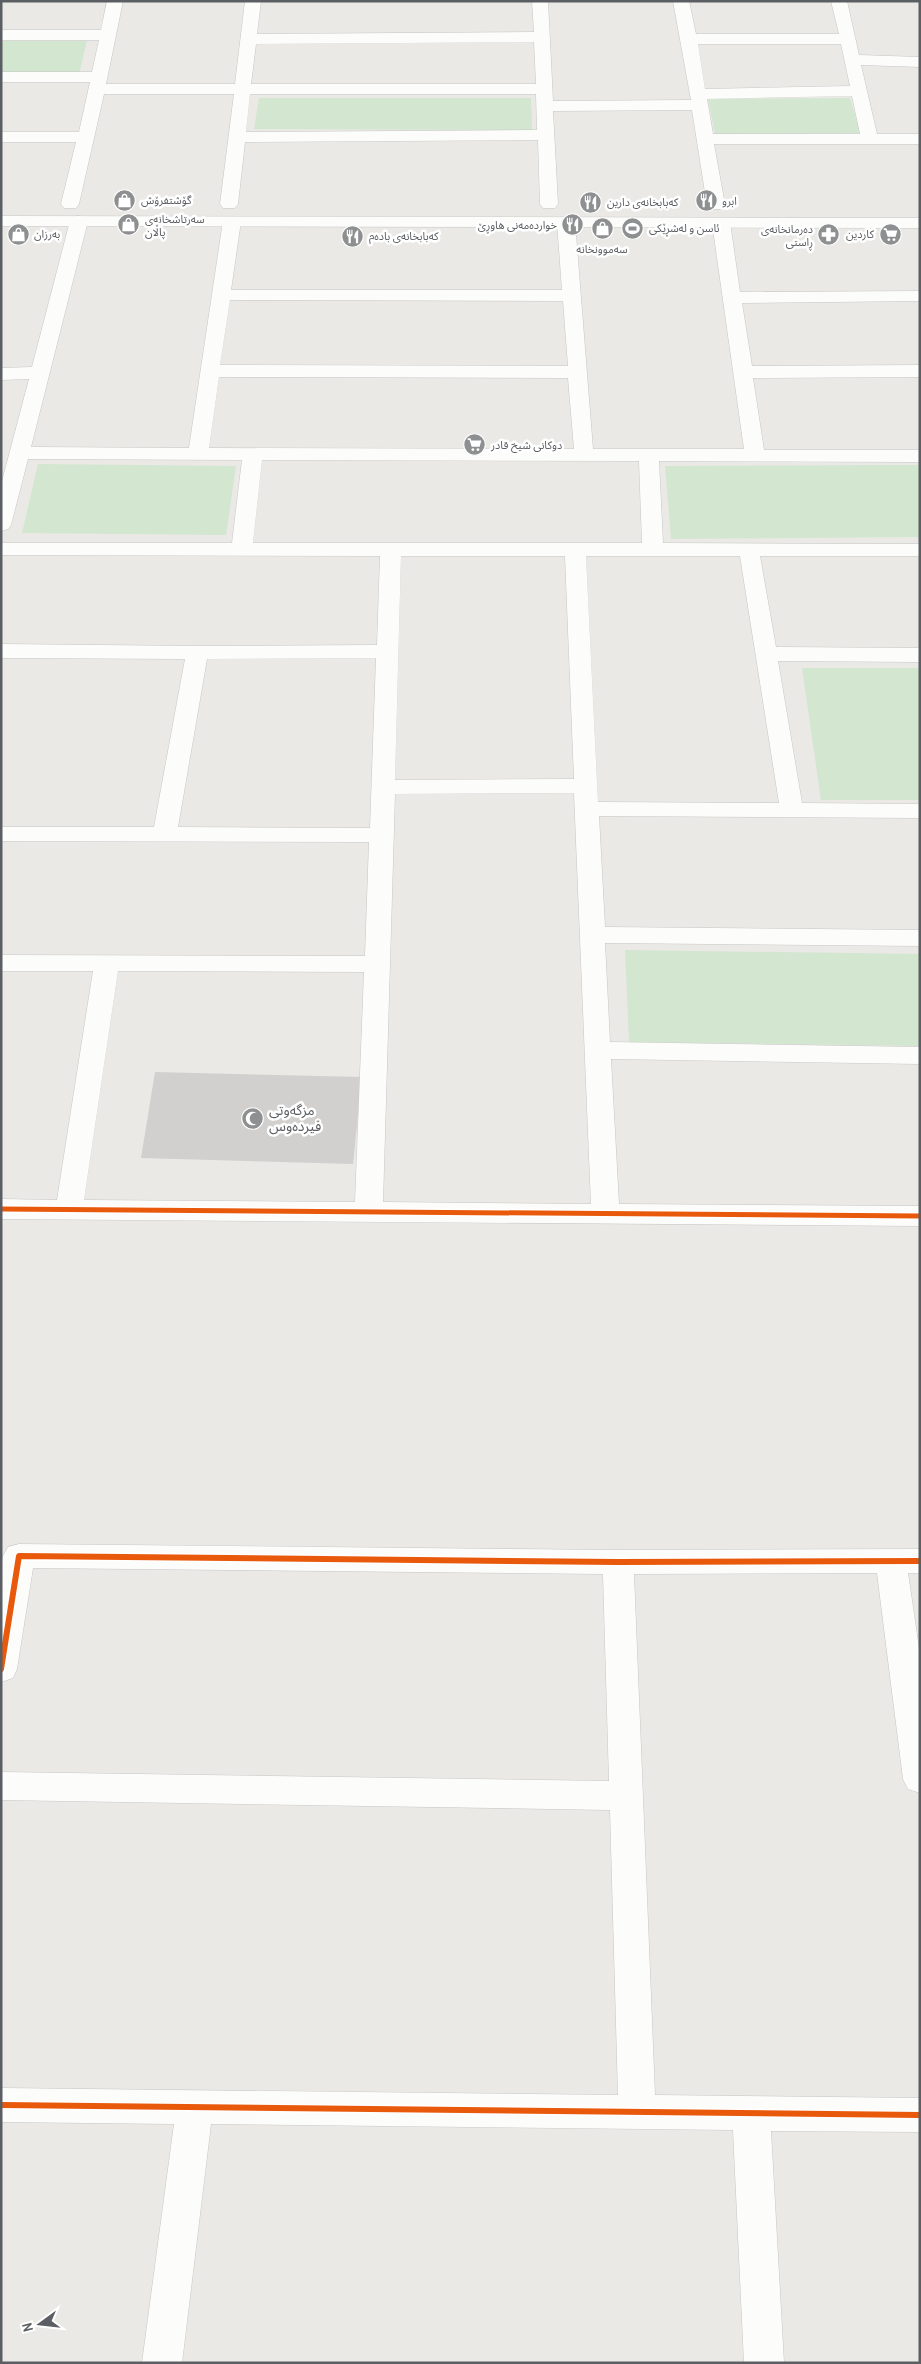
<svg xmlns="http://www.w3.org/2000/svg" width="921" height="2364" font-family="'Archivo Narrow','Noto Sans Arabic',sans-serif">
<style>
.green{fill:#d3e6d0}
.building{fill:#d1d0ce}
.lines{fill:none;stroke-linecap:round;stroke-linejoin:round}
.minor-casing{stroke:#c7c7c7;stroke-width:1}
.tertiary-casing{stroke:#c7c7c7;stroke-width:1}
.minor{fill:#fcfcfb;fill-rule:evenodd}
.tertiary{fill:#fcfcfb;fill-rule:evenodd}
.cycleway-far1-casing{stroke:#fff;stroke-width:8}
.cycleway-casing{stroke:#fff;stroke-width:9}
.cycleway-far1{stroke:#e8590c;stroke-width:5}
.cycleway{stroke:#e8590c;stroke-width:6}
.labels{text-anchor:middle;stroke-width:5;stroke-linejoin:round;paint-order:stroke}
.far-poi-label{font-size:11px;fill:#5b5e62;stroke:#fff;text-anchor:start}
.poi-label{font-size:14px;fill:#5b5e62;stroke:#fff;text-anchor:start}
</style>
<rect width="100%" height="100%" fill="#eae9e5"/>
<g class="green">
<polygon points="1,41 87,41 79,74 1,73"/>
<polygon points="259,98 531,98 532,130 254,129"/>
<polygon points="850,98 860,133 715,134 708,99"/>
<polygon points="38,464 236,466 226,535 22,533"/>
<polygon points="920,465 920,537 671,539 665,466"/>
<polygon points="802,668 920,668 920,800 821,800"/>
<polygon points="625,950 920,954 920,1046 629,1042"/>
</g>
<polygon class="building" points="155,1072 362,1077 353,1164 141,1158"/>
<g class="lines">
<defs>
<g id="minor">
<path d="M 107,1 L 123,1 L 106,84 L 235,84 L 245,1 L 261,1 L 257,34 L 534,32 L 532,1 L 548,1 L 553,101 L 691,100 L 673,1 L 689,1 L 696,34 L 839,34 L 831,1 L 847,1 L 859,55 L 920,57 L 920,67 L 861,65 L 877,134 L 920,134 L 920,144 L 714,144 L 725,205 L 722,209 L 710,209 L 707,205 L 692,110 L 553,111 L 558,204 L 555,208 L 543,208 L 540,204 L 538,140 L 245,142 L 238,204 L 235,208 L 223,208 L 220,204 L 234,94 L 104,94 L 79,204 L 76,208 L 64,208 L 61,204 L 76,142 L 1,142 L 1,132 L 79,132 L 90,82 L 1,82 L 1,72 L 92,72 L 99,40 L 1,40 L 1,30 L 101,30 ZM 534,42 L 536,84 L 251,84 L 256,44 ZM 698,44 L 841,44 L 850,86 L 705,89 ZM 250,94 L 536,94 L 537,130 L 246,132 ZM 852,96 L 860,134 L 713,134 L 707,99 Z"/>
<path d="M 79,216 L 85,217 L 88,221 L 31,447 L 189,448 L 223,221 L 226,217 L 238,217 L 241,221 L 231,290 L 562,290 L 557,222 L 560,218 L 572,218 L 575,222 L 593,449 L 744,449 L 712,222 L 715,218 L 727,218 L 730,222 L 740,292 L 920,291 L 920,301 L 742,303 L 752,366 L 920,365 L 920,377 L 753,378 L 764,450 L 920,450 L 920,462 L 659,461 L 663,543 L 920,544 L 920,556 L 760,556 L 776,647 L 920,648 L 920,662 L 778,661 L 802,803 L 920,804 L 920,818 L 599,816 L 605,927 L 920,930 L 920,946 L 605,943 L 610,1042 L 920,1047 L 920,1064 L 611,1059 L 619,1204 L 920,1206 L 920,1226 L 1,1219 L 1,1199 L 57,1200 L 93,971 L 1,971 L 1,955 L 365,956 L 369,842 L 1,841 L 1,827 L 154,827 L 185,659 L 1,658 L 1,644 L 197,646 L 377,645 L 380,556 L 1,555 L 1,543 L 232,543 L 242,460 L 28,459 L 11,525 L 8,529 L 1,531 L 1,485 L 29,379 L 1,380 L 1,368 L 32,367 L 70,221 L 73,217 ZM 230,300 L 563,301 L 568,366 L 220,365 ZM 219,377 L 568,378 L 574,449 L 209,448 ZM 262,460 L 639,461 L 642,543 L 253,543 ZM 401,556 L 565,556 L 574,779 L 395,780 ZM 586,556 L 740,556 L 779,803 L 598,802 ZM 376,658 L 370,828 L 178,827 L 207,659 ZM 574,793 L 591,1204 L 383,1202 L 395,794 ZM 118,971 L 364,972 L 355,1202 L 84,1200 Z"/>
<polygon points="19,1544 618,1550 920,1549 920,1573 908,1573 920,1655 920,1793 908,1789 903,1779 877,1573 634,1574 655,2095 920,2098 920,2132 771,2131 784,2363 744,2363 733,2130 211,2124 182,2363 142,2363 174,2124 1,2122 1,2088 618,2095 610,1810 1,1800 1,1772 609,1781 603,1574 33,1568 17,1669 13,1678 1,1682 1,1568 3,1556 8,1547"/>
</g>
<polygon id="tertiary" points="1,216 920,218 920,228 1,226"/>
</defs>
<use href="#minor" class="minor-casing"/>
<use href="#tertiary" class="tertiary-casing"/>
<use href="#minor" class="minor"/>
<use href="#tertiary" class="tertiary"/>
<defs>
<polyline id="cycleway-far1" points="1,1209 920,1216"/>
<g id="cycleway">
<polyline points="1,1669 19,1556 618,1562 920,1561"/>
<polyline points="1,2105 920,2115"/>
</g>
</defs>
<use href="#cycleway-far1" class="cycleway-far1-casing"/>
<use href="#cycleway" class="cycleway-casing"/>
<use href="#cycleway-far1" class="cycleway-far1"/>
<use href="#cycleway" class="cycleway"/>
</g>
<defs>
<symbol id="shop-disc" viewBox="-11 -11 22 22"><circle r="9.5" fill="#8d8f90" stroke="#fff"/><path d="M-5-2.5h2.3a2.7 3.5 0 0 1 5.4 0H5L5.5 6h-11ZM-1.5-2.5h3a1.5 2.3 0 0 0-3 0Z" fill="#fff"/></symbol>
<symbol id="restaurant-disc" viewBox="-11 -11 22 22"><circle r="9.5" fill="#8d8f90" stroke="#fff"/><path d="M-5-6h1v4h1v-4h1v4h1v-4h1v5L-1.5 .5V6h-2V.5L-5-1ZM5-6V6H3V1.5H1.5Q1.5-4 5-6Z" fill="#fff"/></symbol>
<symbol id="stadium-disc" viewBox="-11 -11 22 22"><circle r="9.5" fill="#8d8f90" stroke="#fff"/><path d="M0-5a6.5 5 0 1 0 0 10a6.5 5 0 1 0 0-10ZM-3.5-1.8h7v3.6h-7Z" fill="#fff"/></symbol>
<symbol id="supermarket-disc" viewBox="-11 -11 22 22"><circle r="9.5" fill="#8d8f90" stroke="#fff"/><path d="M-6-5.5h2.5l.6 2H6L4.5 2H-2.5L-4.4-4H-6ZM-1.5 3.2a1.3 1.3 0 1 0 .1 0ZM3 3.2a1.3 1.3 0 1 0 .1 0Z" fill="#fff"/></symbol>
<symbol id="pharmacy-disc" viewBox="-11 -11 22 22"><circle r="9.5" fill="#8d8f90" stroke="#fff"/><path d="M-2-6h4v4h4v4h-4v4h-4v-4h-4v-4h4Z" fill="#fff"/></symbol>
<symbol id="mosque-disc" viewBox="-11 -11 22 22"><circle r="9.5" fill="#8d8f90" stroke="#fff"/><path d="M3.5-4.9A6 6 0 1 0 3.5 4.9A5 5 0 1 1 3.5-4.9Z" fill="#fff"/></symbol>
</defs>
<g fill-rule="evenodd">
<use href="#shop-disc" x="112" y="188" width="25" height="25"/>
<use href="#restaurant-disc" x="694" y="188" width="25" height="25"/>
<use href="#restaurant-disc" x="578" y="190" width="25" height="25"/>
<use href="#shop-disc" x="116" y="212" width="25" height="25"/>
<use href="#restaurant-disc" x="560" y="212" width="25" height="25"/>
<use href="#shop-disc" x="590" y="216" width="25" height="25"/>
<use href="#stadium-disc" x="620" y="216" width="25" height="25"/>
<use href="#shop-disc" x="6" y="222" width="25" height="25"/>
<use href="#supermarket-disc" x="878" y="222" width="25" height="25"/>
<use href="#pharmacy-disc" x="816" y="222" width="25" height="25"/>
<use href="#restaurant-disc" x="340" y="224" width="25" height="25"/>
<use href="#supermarket-disc" x="462" y="432" width="25" height="25"/>
<use href="#mosque-disc" x="240" y="1106" width="25" height="25"/>
</g>
<g class="labels">
<g class="far-poi-label">
<text x="141" y="204">گۆشتفرۆش</text>
<text x="722" y="205">ابرو</text>
<text x="607" y="206">کەبابخانەی دارین</text>
<text x="145" y="223">سەرتاشخانەی<tspan x="145" dy="13">پاڵان</tspan></text>
<text x="557" y="229" text-anchor="end">خواردەمەنی هاوڕێ</text>
<text x="649" y="232">ئاسن و لەشڕێکی</text>
<text x="813" y="233" text-anchor="end">دەرمانخانەی<tspan x="813" dy="13">ڕاستی</tspan></text>
<text x="34" y="238">بەرزان</text>
<text x="874" y="238" text-anchor="end">كاردين</text>
<text x="369" y="240">کەبابخانەی بادەم</text>
<text x="602" y="253" text-anchor="middle">سەموونخانە</text>
<text x="491" y="449">دوکانی شیخ قادر</text>
</g>
<g class="poi-label">
<text x="269" y="1115">مزگە‌وتی<tspan x="269" dy="16">فیردە‌وس</tspan></text>
</g>
</g>
<rect width="921" height="2364" fill="none" stroke="#5b5e62" stroke-width="5"/>
<g transform="translate(40 2324) rotate(255)" stroke="#ffffff" stroke-width="4" paint-order="stroke">
<path d="M0-4L9 19L0 12L-9 19Z" fill="#5b5e62"/>
<text y="-8" font-size="14" font-weight="bold" text-anchor="middle" fill="#5b5e62">N</text>
</g>
</svg>
